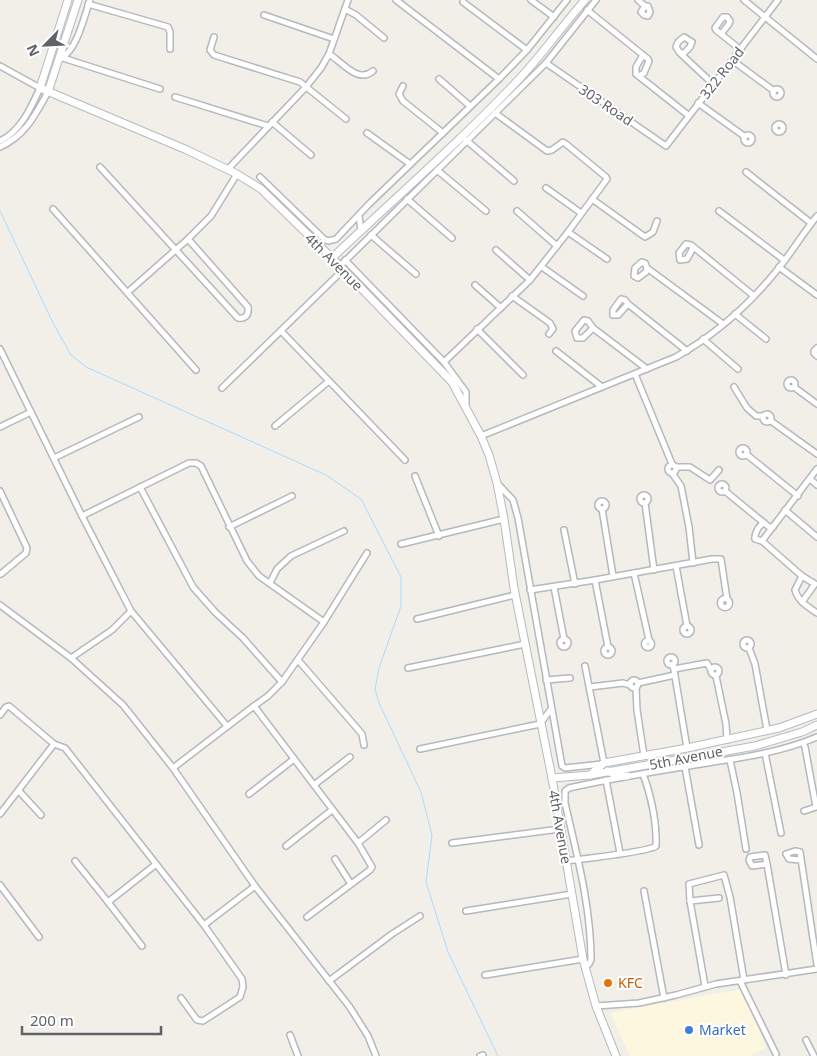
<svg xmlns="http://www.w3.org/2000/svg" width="817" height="1056" font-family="'Noto Sans',sans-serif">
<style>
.commercial{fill:#fef7e0}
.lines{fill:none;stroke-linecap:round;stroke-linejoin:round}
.stream{stroke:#aadaff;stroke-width:1}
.street-casing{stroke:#b5b8bc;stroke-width:8}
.secondary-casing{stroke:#b6babf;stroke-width:9}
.street{stroke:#fff;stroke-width:5}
.secondary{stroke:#fff;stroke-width:7}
.food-dot{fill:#e8710a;stroke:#fff;stroke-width:2}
.shop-dot{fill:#3f7fe0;stroke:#fff;stroke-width:2}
.labels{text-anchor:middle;stroke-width:4;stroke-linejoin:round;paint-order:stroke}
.street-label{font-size:14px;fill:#5f6368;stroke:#fff}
.food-label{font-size:14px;fill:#c56008;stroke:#fff;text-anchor:start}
.shop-label{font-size:14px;fill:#366cbe;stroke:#fff;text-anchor:start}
</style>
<rect width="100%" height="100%" fill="#f1efe8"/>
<polygon class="commercial" points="743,989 766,1048 749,1056 630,1056 610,1013"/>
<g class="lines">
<polyline class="stream" points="0,211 53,323 71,355 86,367 326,475 361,499 401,577 401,606 379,668 375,689 379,703 421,792 432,835 426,882 448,952 498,1056"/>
<defs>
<g id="street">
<polyline points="396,0 499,79"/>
<polyline points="531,0 554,17"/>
<polyline points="638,0 645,6 648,6 650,12 648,16 644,15 641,12 645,6"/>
<polyline points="744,0 817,59"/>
<polyline points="463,2 527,50"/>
<polyline points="88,4 168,27 170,32 170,49"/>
<polyline points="345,9 356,15 384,38"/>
<polyline points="587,10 648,59 649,61 644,73 639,76"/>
<polyline points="264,15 334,39"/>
<polyline points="721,34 729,24 730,21 727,17 723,17 715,28 716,30 741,50"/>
<polyline points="214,37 210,50 214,55 300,82 346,119"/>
<polyline points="680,53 684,53 690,47 692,42 684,37 678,42 676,47 680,53 713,84"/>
<path d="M 329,54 C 342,62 358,84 373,71"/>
<polyline points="643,55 636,67 636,74 688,115"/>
<path d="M 61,58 C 77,50 84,17 90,0"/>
<polyline points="63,58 160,89"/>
<polyline points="732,60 774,91"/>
<polyline points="546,63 666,146 778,0"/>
<path d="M 0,66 L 40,88 C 31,108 20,132 0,141"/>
<polyline points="439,79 470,106"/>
<polyline points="403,86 399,94 403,101 443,133"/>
<circle cx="777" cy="93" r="4"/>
<polyline points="175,97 268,126"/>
<polyline points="698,103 744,136"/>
<polyline points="272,122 311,155"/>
<circle cx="779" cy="128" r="4"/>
<polyline points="367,133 410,164"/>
<circle cx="748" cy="139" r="4"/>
<polyline points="466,140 514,181"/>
<path d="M 0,147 C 26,135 35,115 48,92"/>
<path d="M 100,167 L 238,318 C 246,319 249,315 248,307 L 188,239"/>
<polyline points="228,169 306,87 321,68 329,54 348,0"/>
<polyline points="437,170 486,211"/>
<polyline points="746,172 811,223"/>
<polyline points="260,177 324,239 328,241 336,239 369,204 499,79 527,50 567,0"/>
<polyline points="546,188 581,213"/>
<polyline points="407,199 452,238"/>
<polyline points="592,199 645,237 653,232 657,221"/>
<polyline points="53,209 196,370"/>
<polyline points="517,211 557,246"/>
<polyline points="719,211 784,260"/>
<polyline points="359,216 361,230"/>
<polyline points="568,232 607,259"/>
<polyline points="371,235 416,274"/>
<polyline points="693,248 687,259 680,260 679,253 686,244 691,245 754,296"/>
<polyline points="496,250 530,280"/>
<polyline points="345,260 444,362 466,392 466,405"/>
<polyline points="339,267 546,63 596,0"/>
<polyline points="542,267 583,296"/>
<polyline points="779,267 817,295"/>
<polyline points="647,268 646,272 638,278 634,276 635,268 642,262 645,263 647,268 723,324"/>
<polyline points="475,285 501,308"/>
<polyline points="128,292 188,239 211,216 237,174"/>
<polyline points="512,296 550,323 553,329 549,334"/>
<polyline points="628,304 618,315 613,315 613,310 621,299 625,300 628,304 687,351"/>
<polyline points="735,314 766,339"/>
<polyline points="593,328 583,338 577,338 575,331 584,320 588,321 593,328 647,369"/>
<polyline points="477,329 523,375"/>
<polyline points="281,331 405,460"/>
<polyline points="703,339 738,369"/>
<polyline points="817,348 814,351 814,353 817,356"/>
<polyline points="0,349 82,516 131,611 227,726"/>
<polyline points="556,351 602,387"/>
<polyline points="444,362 530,280 568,232 607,179 606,177 566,144 563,142 552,150 547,151 495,113"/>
<polyline points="635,374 672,464"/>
<circle cx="791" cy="384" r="4"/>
<polyline points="734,387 747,408 756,416 763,416"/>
<polyline points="794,387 817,404"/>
<polyline points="222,388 343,270"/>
<circle cx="767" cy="418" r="4"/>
<polyline points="771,421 817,454"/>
<polyline points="275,426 329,381"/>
<polyline points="0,427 31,412"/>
<path d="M 481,436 L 676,357 C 715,335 750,304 778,269 C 792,252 803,233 817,216"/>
<circle cx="743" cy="452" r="4"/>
<polyline points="746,454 798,496"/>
<polyline points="54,458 139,417"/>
<circle cx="672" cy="469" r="4"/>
<polyline points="676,467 690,467 710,480 719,470"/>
<polyline points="672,473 681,486 689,527 693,563"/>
<polyline points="415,476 439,536"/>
<polyline points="810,479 817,485"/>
<polyline points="497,483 513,500 518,518 562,766 565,768 602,764"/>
<circle cx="722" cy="488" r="4"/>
<polyline points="140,487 193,587 215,612 243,638 282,682"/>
<polyline points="0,491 27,548 26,553 1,574"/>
<polyline points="725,491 769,527 773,527"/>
<circle cx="644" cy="499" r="4"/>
<circle cx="602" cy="505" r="4"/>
<polyline points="645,503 654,570"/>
<polyline points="602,509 613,576"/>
<polyline points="785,510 817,537"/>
<polyline points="82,516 189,463 196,463 201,466 247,561 259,576 324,622"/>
<path d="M 764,523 C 759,525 754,534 755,539 L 762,541 L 802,576 L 815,584 L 802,602"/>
<polyline points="229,527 292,496"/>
<polyline points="564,530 575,584"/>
<polyline points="762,541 817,469"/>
<polyline points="401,544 504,519"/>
<polyline points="676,566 687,626"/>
<polyline points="634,573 649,640"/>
<path d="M 802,576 L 795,590 C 798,601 808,607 817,613"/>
<polyline points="595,580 608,647"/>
<polyline points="270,583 277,569 291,556 344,531"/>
<polyline points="554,587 564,639"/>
<polyline points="530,590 595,580 712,559 721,559 727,599"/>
<circle cx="725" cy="603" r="4.5"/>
<polyline points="0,605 71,658 123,705 173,768 255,886 349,1006 368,1036 376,1056"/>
<polyline points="417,619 515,595"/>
<circle cx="687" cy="630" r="4"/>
<circle cx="564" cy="643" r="4"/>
<circle cx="747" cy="644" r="4"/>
<circle cx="648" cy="644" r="3.5"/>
<circle cx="608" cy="651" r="4"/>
<polyline points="749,648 755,664 767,730"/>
<circle cx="671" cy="661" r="4"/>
<polyline points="71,658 112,630 131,611"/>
<polyline points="298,660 362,734 364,745"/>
<polyline points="673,664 687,748"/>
<polyline points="585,666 604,763"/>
<circle cx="715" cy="671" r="4"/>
<polyline points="408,668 525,644"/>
<polyline points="674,669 707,663 711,670"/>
<polyline points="716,676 726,724 727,740"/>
<circle cx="634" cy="684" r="4"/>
<polyline points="546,680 570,678"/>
<polyline points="638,683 675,675"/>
<polyline points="590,687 623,683 630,685"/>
<polyline points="636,687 637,710 644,756"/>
<polyline points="254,706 358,843 372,867 370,870 307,917"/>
<polyline points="0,715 6,707 9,706 54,744 65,748 204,925 242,979 243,987 240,997 203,1021 197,1020 181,998"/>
<polyline points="803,743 805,747 816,807 804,811"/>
<polyline points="420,749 540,724 551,709"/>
<polyline points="765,753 781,833"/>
<polyline points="730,760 737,793 746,849"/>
<polyline points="685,767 699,845"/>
<polyline points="173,768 254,706 268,696 282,682 324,622 367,553"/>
<polyline points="606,780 620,853"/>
<polyline points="314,785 350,757"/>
<polyline points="19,791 41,815"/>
<polyline points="249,794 294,759"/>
<polyline points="0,814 54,744"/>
<polyline points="358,843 386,820"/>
<polyline points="452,843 560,829"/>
<polyline points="286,846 332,810"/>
<polyline points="335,859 351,884"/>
<polyline points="801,860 789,859 786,854 795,851 800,852 817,965"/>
<polyline points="75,861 108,902 155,865"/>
<path d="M 567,861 C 581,859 649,852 656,846 C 657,823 651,795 643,774"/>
<polyline points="767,864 752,866 749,860 750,857 765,855 767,864 786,975"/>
<polyline points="0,885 39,937"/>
<polyline points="644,891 664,998"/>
<polyline points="690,901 719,898"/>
<polyline points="108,902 142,946"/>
<polyline points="466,911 572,894"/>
<polyline points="204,925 255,886"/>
<path d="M 585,967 L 589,964 L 591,960 C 591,907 577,855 565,803 L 565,791 L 569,788 C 617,777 665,770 713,762 C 748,757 784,751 817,737"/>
<polyline points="485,975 583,959"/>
<polyline points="329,981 392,934 420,916"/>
<polyline points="740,981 776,1054"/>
<polyline points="705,986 690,901 689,884 724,875 730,897 744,980"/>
<polyline points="596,1006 639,1003 676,995 716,984 817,969"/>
<polyline points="290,1035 298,1056"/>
<polyline points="806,1040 814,1056"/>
<polyline points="480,1056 483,1055"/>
</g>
<g id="secondary">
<polyline points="68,0 40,88 187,150 237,174 261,189 332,258 452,382 481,436 489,455 497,483 504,519 514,588 552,778 583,959 596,1006 616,1056"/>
<polyline points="48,92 78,0"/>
<path d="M 332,258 C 395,198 462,140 522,76 C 544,52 563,25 585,0"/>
<polyline points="608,771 618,776 627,776"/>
<polyline points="590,775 604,763 687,748 779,728 817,714"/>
<polyline points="552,778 590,775 755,746 802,732 817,725"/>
</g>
</defs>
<use href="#street" class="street-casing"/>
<use href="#secondary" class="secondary-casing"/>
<use href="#street" class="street"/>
<use href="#secondary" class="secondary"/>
</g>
<circle class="food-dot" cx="608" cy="983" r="5"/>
<circle class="shop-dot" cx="689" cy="1030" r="5"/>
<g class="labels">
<g class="street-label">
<text transform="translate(722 73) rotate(-52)" y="5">322 Road</text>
<text transform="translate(606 105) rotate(34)" y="5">303 Road</text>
<text transform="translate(334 262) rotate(45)" y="5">4th Avenue</text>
<text transform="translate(686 758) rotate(-11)" y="5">5th Avenue</text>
<text transform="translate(560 827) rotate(80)" y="5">4th Avenue</text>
</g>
<g class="food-label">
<text x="618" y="988">KFC</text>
</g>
<g class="shop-label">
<text x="699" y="1035">Market</text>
</g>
</g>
<g transform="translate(45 45) rotate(246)" stroke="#ffffff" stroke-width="4" paint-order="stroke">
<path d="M0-4L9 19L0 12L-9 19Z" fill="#5f6368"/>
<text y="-8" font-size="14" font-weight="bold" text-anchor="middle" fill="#5f6368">N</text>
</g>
<path d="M22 1026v8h139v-8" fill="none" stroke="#5f6368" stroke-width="2.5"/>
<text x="30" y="1026" font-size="15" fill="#5f6368" stroke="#ffffff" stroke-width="4" paint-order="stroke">200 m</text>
</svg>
